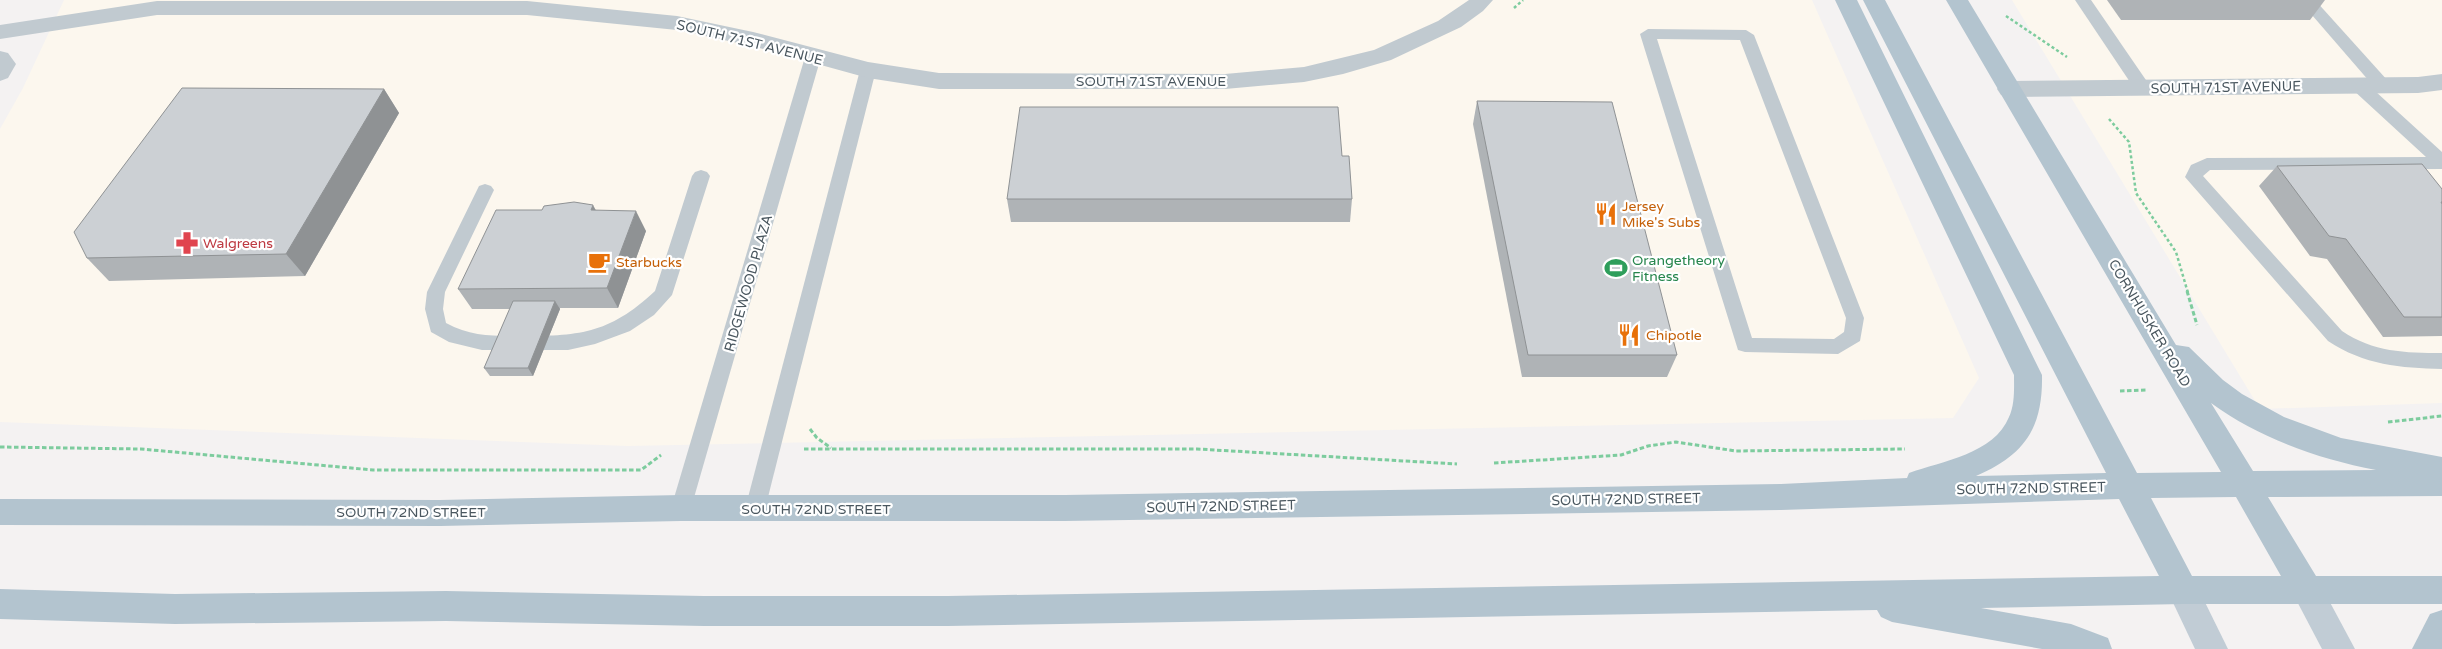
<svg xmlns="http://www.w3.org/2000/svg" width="2442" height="649" font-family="'Varela Round',sans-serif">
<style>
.commercial{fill:#fcf7ee}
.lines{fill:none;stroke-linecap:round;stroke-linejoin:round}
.path-far1{stroke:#7dcc9e;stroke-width:2.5;stroke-dasharray:3 2.5;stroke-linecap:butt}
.path{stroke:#7dcc9e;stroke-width:3;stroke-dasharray:4.5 2.5;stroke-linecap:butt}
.service{fill:#c1cad0;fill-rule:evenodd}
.minor{fill:#c1cad0;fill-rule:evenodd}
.secondary{fill:#c1ccd5;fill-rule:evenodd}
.primary{fill:#b3c4cf;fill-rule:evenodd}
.wall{fill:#afb3b6}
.shaded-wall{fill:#8f9294}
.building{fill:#ccd0d4;stroke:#8f9294}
.labels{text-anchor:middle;stroke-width:4.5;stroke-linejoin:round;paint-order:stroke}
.street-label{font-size:14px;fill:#4a575f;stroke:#fff}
.food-label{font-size:14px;fill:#c56008;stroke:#fff;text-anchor:start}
.health-label{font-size:14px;fill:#be3a42;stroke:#fff;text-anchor:start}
.leisure-label{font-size:14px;fill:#27864d;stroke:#fff;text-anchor:start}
</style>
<rect width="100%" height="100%" fill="#f4f2f2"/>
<g class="commercial">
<polygon points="64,0 1812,0 1979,378 1953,418 628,446 0,422 0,129 23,88"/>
<polygon points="2012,0 2442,0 2442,403 2260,409"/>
</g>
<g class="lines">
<g class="path-far1">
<polyline points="1514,8 1523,0"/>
<polyline points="2006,16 2067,57"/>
<polyline points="2109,119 2129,142 2136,193 2176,252 2188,293"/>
</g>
<g class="path">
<polyline points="2187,291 2197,325"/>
<polyline points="2120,391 2146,390"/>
<polyline points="2388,422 2442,416"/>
<polyline points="810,429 817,438 831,448"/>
<polyline points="0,447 141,449 373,470 641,470 661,455"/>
<polyline points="804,449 1197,449 1457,464"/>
<polyline points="1494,463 1621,455 1648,446 1676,442 1736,451 1905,449"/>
</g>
<g class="service">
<polygon points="2075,0 2091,0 2148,83 2150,87 2148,91 2136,91"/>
<polygon points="2299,0 2315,0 2388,81 2390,85 2388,89 2376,89"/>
<path d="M 1648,29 L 1746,30 L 1754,35 L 1864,318 L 1860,341 L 1838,354 L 1745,352 L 1738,350 L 1640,34 ZM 1657,39 L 1740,40 L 1846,318 L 1844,332 L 1834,339 L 1752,338 Z"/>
<polygon points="813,52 819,53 821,57 691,508 688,514 681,517 674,514 671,508 805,57 807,53"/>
<polygon points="868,65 874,66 876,70 765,509 762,515 755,518 748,515 745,509 860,70 862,66"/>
<path d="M 2358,80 L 2364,81 L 2442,152 L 2442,169 L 2210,170 L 2203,176 L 2342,331 C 2373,352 2405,353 2442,353 L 2442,369 C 2401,368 2364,365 2328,341 L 2185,177 L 2191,165 L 2207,158 L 2426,157 L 2352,89 L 2350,85 L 2352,81 Z"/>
<path d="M 701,170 L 707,172 L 710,176 L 672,295 L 654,315 L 630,331 L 595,344 L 568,350 L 482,350 L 449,342 L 431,332 L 425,309 L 427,292 L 479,186 L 485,184 L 491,186 L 494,190 L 445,292 L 443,309 L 446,323 C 470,336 491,336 517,336 C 578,336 608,335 655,291 L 692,176 L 695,172 Z"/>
</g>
<g class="minor">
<polygon points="1469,0 1493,0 1483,11 1461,27 1391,60 1343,74 1304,82 1225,89 939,89 868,78 752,46 677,30 527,15 157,15 0,39 0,25 157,1 527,1 677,16 753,32 868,62 939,73 1225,74 1304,67 1374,50 1438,21"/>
<polygon points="0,51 8,53 16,64 8,78 0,81"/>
<polygon points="2442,74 2442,90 2418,93 2009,97 2001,95 1997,89 2001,83 2009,81 2418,77"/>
</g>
<g class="secondary">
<polygon points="2183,576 2194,580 2228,649 2195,649 2167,590 2172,580"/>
<polygon points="2307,576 2318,580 2355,649 2322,649 2291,590 2296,580"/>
</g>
<g class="primary">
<path d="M 1835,0 L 1857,0 L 2042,375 C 2043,428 2025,455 1976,476 L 2106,473 L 1863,0 L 1885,0 L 2137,473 L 2221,472 L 1946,0 L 1968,0 L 2176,345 L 2189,347 L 2223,380 L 2242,394 L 2284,417 L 2341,438 L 2442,457 L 2442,496 L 2268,497 L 2316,576 L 2442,576 L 2442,604 L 2183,604 L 1981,608 L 2071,624 L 2108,638 L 2112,649 L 2042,649 L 1892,622 L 1881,617 L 1877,610 L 948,626 L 704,626 L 446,621 L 175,624 L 0,619 L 0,589 L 175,594 L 446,591 L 704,596 L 948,596 L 2159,576 L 2119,499 L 1781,510 L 1065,521 L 681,521 L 440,526 L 0,525 L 0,499 L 440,500 L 681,495 L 1065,495 L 1781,484 L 1907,478 L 1909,473 C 1942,461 1994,454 2009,417 C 2015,404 2014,389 2014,375 ZM 2211,403 C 2259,438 2318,459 2376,470 L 2253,471 ZM 2236,497 L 2281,576 L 2192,576 L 2151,498 Z"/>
<polygon points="2442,610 2442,649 2412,649 2430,614"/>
</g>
</g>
<g class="wall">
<polygon points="2107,0 2325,0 2310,20 2121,20"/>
<polygon points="384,89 399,113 305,276 109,281 87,258"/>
<polygon points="1477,101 1677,355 1667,377 1522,377 1473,124"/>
<polygon points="1342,156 1352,199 1350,222 1011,222 1007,199"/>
<polygon points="2277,166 2442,189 2442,336 2383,337 2327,259 2310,256 2259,186"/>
<polygon points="596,210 646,231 618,308 560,308 560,309 533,376 490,376 484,368 510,309 472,309 458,289"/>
</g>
<g class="shaded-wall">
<polygon points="384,89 399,113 305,276 286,254"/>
<polygon points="593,205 604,225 591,210"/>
<polygon points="636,211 646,231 618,308 607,288"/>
<polygon points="555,301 560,309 533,376 528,368"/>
</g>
<g class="building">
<polygon points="182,88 384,89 286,254 87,258 74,232"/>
<polygon points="1477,101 1612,102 1677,355 1528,355"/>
<polygon points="1020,107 1338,107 1342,156 1349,156 1352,199 1007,199"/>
<polygon points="2422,164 2442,189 2442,202 2441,202 2442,204 2442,317 2404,317 2346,239 2329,236 2277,166"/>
<polygon points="574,202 593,205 591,210 636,211 607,288 458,289 496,210 542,210 544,206"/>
<polygon points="513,301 555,301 528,368 484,368"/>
</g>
<defs>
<symbol id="restaurant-bare" viewBox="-9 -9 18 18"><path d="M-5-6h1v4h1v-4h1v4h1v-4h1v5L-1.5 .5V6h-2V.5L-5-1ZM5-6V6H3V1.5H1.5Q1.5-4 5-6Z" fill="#e8710a" stroke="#fff" stroke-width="2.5" paint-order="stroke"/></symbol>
<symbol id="pharmacy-bare" viewBox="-9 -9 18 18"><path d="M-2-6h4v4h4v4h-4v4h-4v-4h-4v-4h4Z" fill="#e0444e" stroke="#fff" stroke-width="2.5" paint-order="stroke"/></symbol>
<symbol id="cafe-bare" viewBox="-9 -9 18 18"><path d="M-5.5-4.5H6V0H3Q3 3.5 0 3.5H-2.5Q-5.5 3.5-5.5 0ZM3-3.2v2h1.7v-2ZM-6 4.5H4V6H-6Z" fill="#e8710a" stroke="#fff" stroke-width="2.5" paint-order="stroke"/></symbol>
<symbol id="stadium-bare" viewBox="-9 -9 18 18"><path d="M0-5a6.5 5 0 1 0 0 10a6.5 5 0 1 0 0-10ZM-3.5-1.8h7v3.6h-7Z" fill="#2e9e5b" stroke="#fff" stroke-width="2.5" paint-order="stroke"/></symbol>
</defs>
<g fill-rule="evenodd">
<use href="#restaurant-bare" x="1590" y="198" width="32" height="32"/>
<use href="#pharmacy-bare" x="171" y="227" width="32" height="32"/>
<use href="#cafe-bare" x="583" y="246" width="32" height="32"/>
<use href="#stadium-bare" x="1600" y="252" width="32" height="32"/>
<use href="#restaurant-bare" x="1613" y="319" width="32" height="32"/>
</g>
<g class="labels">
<g class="street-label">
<text transform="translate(750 42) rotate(14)" y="5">SOUTH 71ST AVENUE</text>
<text x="1151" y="86">SOUTH 71ST AVENUE</text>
<text transform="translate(2226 87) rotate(-1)" y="5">SOUTH 71ST AVENUE</text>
<text transform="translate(748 283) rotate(-74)" y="5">RIDGEWOOD PLAZA</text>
<text transform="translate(2150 323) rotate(59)" y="5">CORNHUSKER ROAD</text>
<text transform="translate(2031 488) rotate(-1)" y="5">SOUTH 72ND STREET</text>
<text transform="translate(1626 499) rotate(-1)" y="5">SOUTH 72ND STREET</text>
<text transform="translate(1221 506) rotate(-1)" y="5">SOUTH 72ND STREET</text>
<text x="816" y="514">SOUTH 72ND STREET</text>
<text x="411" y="517">SOUTH 72ND STREET</text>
</g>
<g class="food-label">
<text x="1622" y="211">Jersey<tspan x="1622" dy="16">Mike's Subs</tspan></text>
<text x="616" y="267">Starbucks</text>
<text x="1646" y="340">Chipotle</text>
</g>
<g class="health-label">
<text x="203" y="248">Walgreens</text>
</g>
<g class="leisure-label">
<text x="1632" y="265">Orangetheory<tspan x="1632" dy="16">Fitness</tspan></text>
</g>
</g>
</svg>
